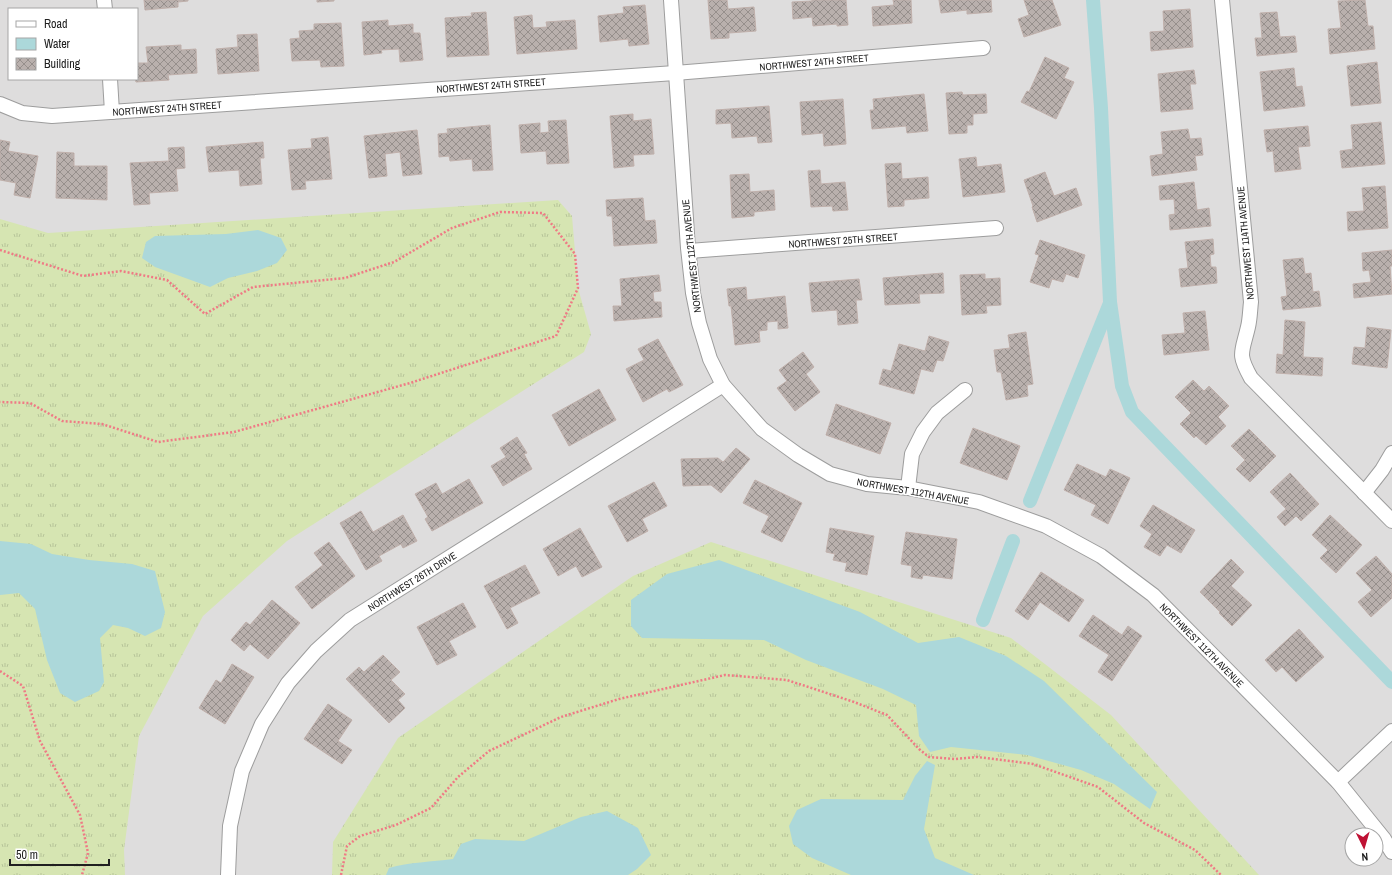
<svg xmlns="http://www.w3.org/2000/svg" width="1392" height="875" font-family="'Archivo Narrow',sans-serif">
<style>
.residential{fill:#dedddd;fill-rule:evenodd}
.grass{fill:url(#grass-tufts)}
.water{fill:#acd8da}
.lines{fill:none;stroke-linecap:round;stroke-linejoin:round}
.canal{stroke:#acd8da;stroke-width:14}
.building{fill:url(#building-cross-hatch);stroke:#c0b0ab}
.street-casing{stroke:#9d9d9d;stroke-width:16}
.path{stroke:#ef7a85;stroke-width:2.5;stroke-dasharray:2 2;stroke-linecap:butt}
.street{stroke:#fff;stroke-width:14}
.labels{text-anchor:middle;stroke-width:3;stroke-linejoin:round;paint-order:stroke}
.street-label{font-size:10px;fill:#202020;stroke:#fff}
</style>
<defs>
<pattern id="grass-tufts" width="24" height="20" patternUnits="userSpaceOnUse"><rect width="24" height="20" fill="#d6e5b2"/><path d="M3 7l-1-3M5 7V3M7 7l1-3M15 17l-1-3M17 17v-4M19 17l1-3" fill="none" stroke="#b7c499"/></pattern>
<pattern id="building-cross-hatch" width="8" height="8" patternUnits="userSpaceOnUse"><rect width="8" height="8" fill="#b9b0ad"/><path d="M0 0l8 8M0 8l8-8" fill="none" stroke="#968f8c"/></pattern>
</defs>
<rect width="100%" height="100%" fill="#f0ebe8"/>
<path class="residential" d="M 0,0 L 1392,0 L 1392,875 L 0,875 ZM 9,9 L 137,9 L 137,79 L 9,79 ZM 1352,835 L 1376,835 L 1376,859 L 1352,859 Z"/>
<g class="grass">
<polygon points="558,200 572,216 578,288 591,334 584,352 287,541 203,616 139,736 124,850 125,875 0,875 0,219 48,233"/>
<polygon points="711,542 1011,638 1111,715 1259,875 332,875 333,842 398,738 633,576"/>
</g>
<g class="water">
<polygon points="258,230 281,238 287,250 277,263 257,271 228,278 210,287 155,267 142,258 146,242 155,236 226,234"/>
<polygon points="0,541 31,544 52,554 89,560 132,564 155,571 165,612 161,628 145,636 128,628 113,625 100,638 104,682 99,691 75,702 60,693 47,660 35,609 19,593 0,595"/>
<polygon points="719,560 860,612 918,643 959,637 1006,656 1044,681 1157,792 1150,809 1114,784 1081,770 1027,755 951,747 930,752 919,736 916,705 883,689 806,660 764,640 642,638 631,626 631,600 667,574"/>
<polygon points="927,761 935,765 924,829 935,858 974,875 851,875 812,858 793,844 789,826 797,810 821,799 903,800 915,776"/>
<path d="M 607,811 L 638,828 L 651,855 L 637,869 L 628,875 L 386,875 L 389,868 C 409,862 432,862 453,859 L 461,844 L 475,839 L 524,841 L 581,817 Z"/>
</g>
<g class="lines">
<g class="canal">
<polyline points="1093,0 1101,108 1110,302 1122,386 1132,412 1392,682"/>
<polyline points="1030,501 1110,303"/>
<polyline points="983,620 1013,541"/>
</g>
</g>
<g class="building">
<polygon points="144,0 188,0 188,1 178,2 178,7 145,10"/>
<polygon points="317,0 334,0 334,1 317,2"/>
<polygon points="708,0 727,0 728,9 754,7 756,31 729,33 729,38 711,39"/>
<polygon points="812,0 846,0 848,25 837,26 837,24 813,26 812,17 793,19 792,2 812,1"/>
<polygon points="893,0 911,0 912,23 873,26 872,7 894,5"/>
<polygon points="939,0 991,0 992,12 967,14 967,10 941,13"/>
<polygon points="1024,0 1052,0 1061,25 1024,37 1018,19 1029,15"/>
<polygon points="1365,0 1368,26 1373,26 1375,49 1330,54 1328,29 1341,28 1338,1"/>
<polygon points="645,5 649,44 629,46 628,39 600,42 598,16 624,13 623,7"/>
<polygon points="1190,9 1193,47 1151,51 1150,32 1164,31 1163,11"/>
<polygon points="486,12 489,55 447,57 445,18 472,16 471,13"/>
<polygon points="1277,12 1280,37 1295,36 1297,52 1257,56 1255,38 1262,38 1260,13"/>
<polygon points="532,15 533,28 547,27 546,22 575,20 577,49 517,54 514,17"/>
<polygon points="388,20 388,26 413,24 413,33 420,33 423,60 400,62 399,49 381,50 382,53 364,55 362,22"/>
<polygon points="341,23 344,66 321,67 320,60 292,61 290,39 300,38 299,31 314,30 314,24"/>
<polygon points="257,34 259,71 218,74 216,49 238,47 237,35"/>
<polygon points="181,45 181,50 196,49 197,73 168,75 169,80 136,82 135,79 137,79 137,63 148,63 146,47"/>
<polygon points="1045,57 1069,68 1064,78 1074,82 1056,119 1021,102 1027,91 1029,92"/>
<polygon points="1377,62 1381,103 1351,106 1347,66"/>
<polygon points="1294,68 1296,87 1302,86 1305,106 1264,111 1260,72"/>
<polygon points="1194,70 1196,84 1190,84 1193,109 1161,112 1158,74"/>
<polygon points="962,92 963,95 986,94 987,113 973,114 973,125 967,125 967,133 949,134 946,93"/>
<polygon points="924,94 928,131 907,133 906,126 872,129 870,110 874,110 873,99"/>
<polygon points="843,99 846,144 824,146 823,133 802,135 800,102"/>
<polygon points="769,106 772,142 758,143 757,136 732,138 731,123 716,124 716,110"/>
<polygon points="633,114 633,121 651,119 654,154 633,155 634,166 614,168 610,116"/>
<polygon points="566,120 569,163 547,164 546,151 521,153 519,125 540,123 540,133 549,132 548,121"/>
<polygon points="1381,122 1385,164 1342,168 1340,151 1353,149 1351,125"/>
<polygon points="490,125 493,170 473,171 472,159 450,161 449,156 439,157 438,134 448,133 447,129"/>
<polygon points="1308,126 1310,146 1298,147 1301,169 1275,172 1273,151 1267,152 1264,130"/>
<polygon points="1188,129 1190,139 1201,138 1203,155 1195,156 1197,170 1152,176 1150,156 1163,154 1161,132"/>
<polygon points="417,130 422,174 403,176 400,152 385,154 387,176 369,178 364,136"/>
<polygon points="328,137 332,179 305,181 306,189 292,190 288,150 312,148 311,139"/>
<polygon points="0,140 10,142 8,151 38,156 30,198 14,195 16,183 0,180"/>
<polygon points="263,142 264,158 260,158 262,184 240,186 239,170 209,172 206,147"/>
<polygon points="184,147 185,168 176,169 178,191 149,193 150,204 134,205 130,163 169,161 168,148"/>
<polygon points="57,152 74,153 74,166 107,166 107,200 56,198"/>
<polygon points="976,157 977,167 1001,164 1005,192 963,197 959,159"/>
<polygon points="901,163 902,179 928,177 929,198 904,200 904,206 888,207 885,164"/>
<polygon points="820,170 821,184 845,182 848,210 833,211 832,206 811,207 808,171"/>
<polygon points="1045,172 1054,196 1076,188 1082,205 1037,222 1032,207 1033,206 1024,180"/>
<polygon points="749,174 750,192 774,190 775,210 754,212 754,216 732,218 730,175"/>
<polygon points="1194,182 1197,210 1209,208 1211,226 1170,230 1169,215 1175,214 1174,199 1160,200 1159,186"/>
<polygon points="1385,186 1388,228 1348,231 1347,212 1364,211 1362,188"/>
<polygon points="643,198 645,221 655,220 657,243 614,246 612,216 607,216 606,200"/>
<polygon points="1213,239 1214,254 1210,255 1211,267 1216,267 1217,283 1181,287 1179,269 1188,268 1185,242"/>
<polygon points="1040,240 1085,255 1078,278 1066,274 1063,282 1052,279 1049,288 1030,282 1039,255 1035,254"/>
<polygon points="1392,250 1392,266 1390,266 1392,294 1354,298 1353,284 1371,282 1369,270 1363,271 1362,253"/>
<polygon points="1303,258 1305,274 1311,273 1313,292 1319,291 1321,306 1283,310 1281,297 1287,296 1283,260"/>
<polygon points="943,273 944,293 919,294 920,303 885,305 883,278"/>
<polygon points="985,274 985,279 1000,278 1001,305 986,306 987,313 962,315 960,275"/>
<polygon points="659,275 661,291 653,292 654,302 661,302 662,317 614,321 613,306 622,306 620,279"/>
<polygon points="859,279 862,300 856,300 858,323 838,325 837,310 812,312 809,283"/>
<polygon points="746,287 747,300 785,296 788,328 778,329 778,321 767,322 767,330 759,331 760,342 735,345 731,306 729,306 727,289"/>
<polygon points="1205,311 1209,350 1164,355 1162,335 1185,333 1183,313"/>
<polygon points="1285,320 1305,322 1303,357 1323,358 1322,376 1276,373 1277,354 1283,355"/>
<polygon points="1367,327 1391,330 1387,368 1352,364 1354,347 1365,348"/>
<polygon points="1026,332 1033,384 1027,385 1028,396 1006,400 1001,372 997,372 994,350 1010,348 1008,335"/>
<polygon points="929,336 949,342 943,361 937,360 933,372 921,369 914,394 879,384 883,369 891,371 899,344 925,351"/>
<polygon points="658,339 683,385 669,392 667,389 643,402 626,369 644,360 638,349"/>
<polygon points="803,352 814,367 806,374 820,392 795,411 777,388 787,381 779,370"/>
<polygon points="1193,380 1204,391 1209,386 1229,406 1218,417 1226,426 1206,445 1196,436 1194,438 1180,424 1191,413 1175,397"/>
<polygon points="599,389 616,420 569,446 552,415"/>
<polygon points="836,404 891,423 880,454 826,435"/>
<polygon points="973,428 1020,446 1007,480 960,463"/>
<polygon points="1249,429 1276,456 1250,482 1236,469 1245,460 1231,446"/>
<polygon points="517,437 527,453 524,454 532,469 503,486 491,466 506,457 500,448"/>
<polygon points="736,448 750,459 721,493 711,485 683,486 681,459 718,458 723,462"/>
<polygon points="1077,464 1106,477 1110,469 1130,478 1108,524 1091,515 1096,505 1064,490"/>
<polygon points="1290,473 1319,504 1301,521 1296,516 1285,526 1277,517 1286,509 1270,492"/>
<polygon points="469,479 483,503 432,531 425,519 428,517 415,494 436,483 442,494"/>
<polygon points="755,480 802,503 782,542 761,532 769,516 743,503"/>
<polygon points="654,482 667,506 642,519 648,531 627,542 608,506"/>
<polygon points="1153,505 1195,530 1181,553 1167,545 1160,556 1144,547 1152,534 1140,526"/>
<polygon points="361,511 373,532 403,515 417,541 403,548 401,544 379,556 382,561 366,570 340,523"/>
<polygon points="1330,515 1362,545 1336,573 1320,558 1328,550 1312,535"/>
<polygon points="580,528 602,567 582,577 576,566 558,576 543,549"/>
<polygon points="830,528 874,536 867,575 845,571 847,563 833,560 835,554 826,552"/>
<polygon points="906,532 957,539 952,579 923,575 922,579 911,577 912,566 901,564"/>
<polygon points="329,542 355,576 312,609 295,587 323,565 314,553"/>
<polygon points="1376,556 1392,574 1392,598 1371,617 1358,602 1372,590 1356,573"/>
<polygon points="1231,559 1244,572 1231,586 1252,605 1232,626 1219,613 1220,612 1200,592"/>
<polygon points="525,565 540,593 510,608 518,623 507,629 484,586"/>
<polygon points="1041,572 1084,600 1069,622 1040,602 1028,620 1015,611"/>
<polygon points="272,600 300,623 268,659 250,644 244,651 231,640 246,622 250,625"/>
<polygon points="463,603 476,627 449,641 457,655 437,665 417,627"/>
<polygon points="1093,615 1122,635 1128,626 1142,636 1112,681 1098,672 1109,655 1079,636"/>
<polygon points="1299,629 1324,657 1296,682 1282,667 1276,672 1265,660"/>
<polygon points="383,655 400,672 391,680 405,694 398,700 405,708 389,723 346,679 359,667 364,672"/>
<polygon points="232,664 254,677 225,724 199,708 216,680 221,683"/>
<polygon points="328,704 352,720 338,741 352,750 342,764 304,739"/>
</g>
<g class="lines">
<defs>
<g id="street">
<polyline points="104,0 105,9"/>
<polyline points="671,0 688,248 693,293 699,323 710,359 723,385 762,429 798,455 830,474 867,484 908,488 979,502 1046,526 1101,556 1153,595 1338,782 1384,839 1392,852"/>
<path d="M 1222,0 L 1251,302 C 1250,310 1250,319 1248,327 C 1242,353 1237,353 1251,378 L 1392,521"/>
<polyline points="110,79 112,112"/>
<polyline points="0,104 22,113 52,116 675,73 983,48"/>
<polyline points="689,251 996,228"/>
<polyline points="908,488 912,454 923,432 937,413 965,390"/>
<polyline points="1364,493 1382,470 1392,453"/>
<polyline points="1338,782 1392,731"/>
<polyline points="228,875 230,826 242,771 262,724 288,683 316,651 350,620 723,385"/>
</g>
</defs>
<use href="#street" class="street-casing"/>
<g class="path">
<polyline points="0,250 83,276 121,271 167,280 205,314 253,287 345,278 394,262 452,228 500,212 543,213 575,254 578,288 556,336 410,383 234,432 158,442 102,424 62,421 30,403 0,402"/>
<polyline points="0,671 23,686 40,741 80,815 88,853 82,875"/>
<polyline points="341,875 347,846 360,836 396,825 431,808 458,777 489,751 561,717 619,699 725,675 787,680 854,702 887,715 919,749 929,757 955,759 977,757 1033,764 1098,787 1144,823 1195,850 1221,875"/>
</g>
<use href="#street" class="street"/>
</g>
<g class="labels">
<g class="street-label">
<text transform="translate(814 62) rotate(-5)" y="4">NORTHWEST 24TH STREET</text>
<text transform="translate(491 85) rotate(-4)" y="4">NORTHWEST 24TH STREET</text>
<text transform="translate(167 108) rotate(-4)" y="4">NORTHWEST 24TH STREET</text>
<text transform="translate(843 240) rotate(-4)" y="4">NORTHWEST 25TH STREET</text>
<text transform="translate(1245 243) rotate(-95)" y="4">NORTHWEST 114TH AVENUE</text>
<text transform="translate(691 256) rotate(-96)" y="4">NORTHWEST 112TH AVENUE</text>
<text transform="translate(913 491) rotate(10)" y="4">NORTHWEST 112TH AVENUE</text>
<text transform="translate(412 581) rotate(-32)" y="4">NORTHWEST 26TH DRIVE</text>
<text transform="translate(1202 645) rotate(45)" y="4">NORTHWEST 112TH AVENUE</text>
</g>
</g>
<rect x="8" y="8" width="130" height="72" fill="#ffffff" stroke="#a6a6a6"/>
<rect x="16" y="21" width="20" height="6" fill="#ffffff" stroke="#a6a6a6"/>
<text x="44" y="28" font-size="12" fill="#202020">Road</text>
<rect x="16" y="38" width="20" height="12" fill="#acd8da" stroke="#a6a6a6"/>
<text x="44" y="48" font-size="12" fill="#202020">Water</text>
<rect x="16" y="58" width="20" height="12" fill="url(#building-cross-hatch)" stroke="#a6a6a6"/>
<text x="44" y="68" font-size="12" fill="#202020">Building</text>
<g transform="translate(1364 847) rotate(175)"><circle r="19" fill="#ffffff" stroke="#a6a6a6"/>
<path d="M0-3L7 15L0 10L-7 15Z" fill="#bf1134"/>
<text y="-6" font-size="11" font-weight="bold" text-anchor="middle" fill="#202020">N</text>
</g>
<path d="M10 859v6h99v-6" fill="none" stroke="#202020" stroke-width="2"/>
<text x="16" y="859" font-size="12" fill="#202020" stroke="#ffffff" stroke-width="3" paint-order="stroke">50 m</text>
</svg>
